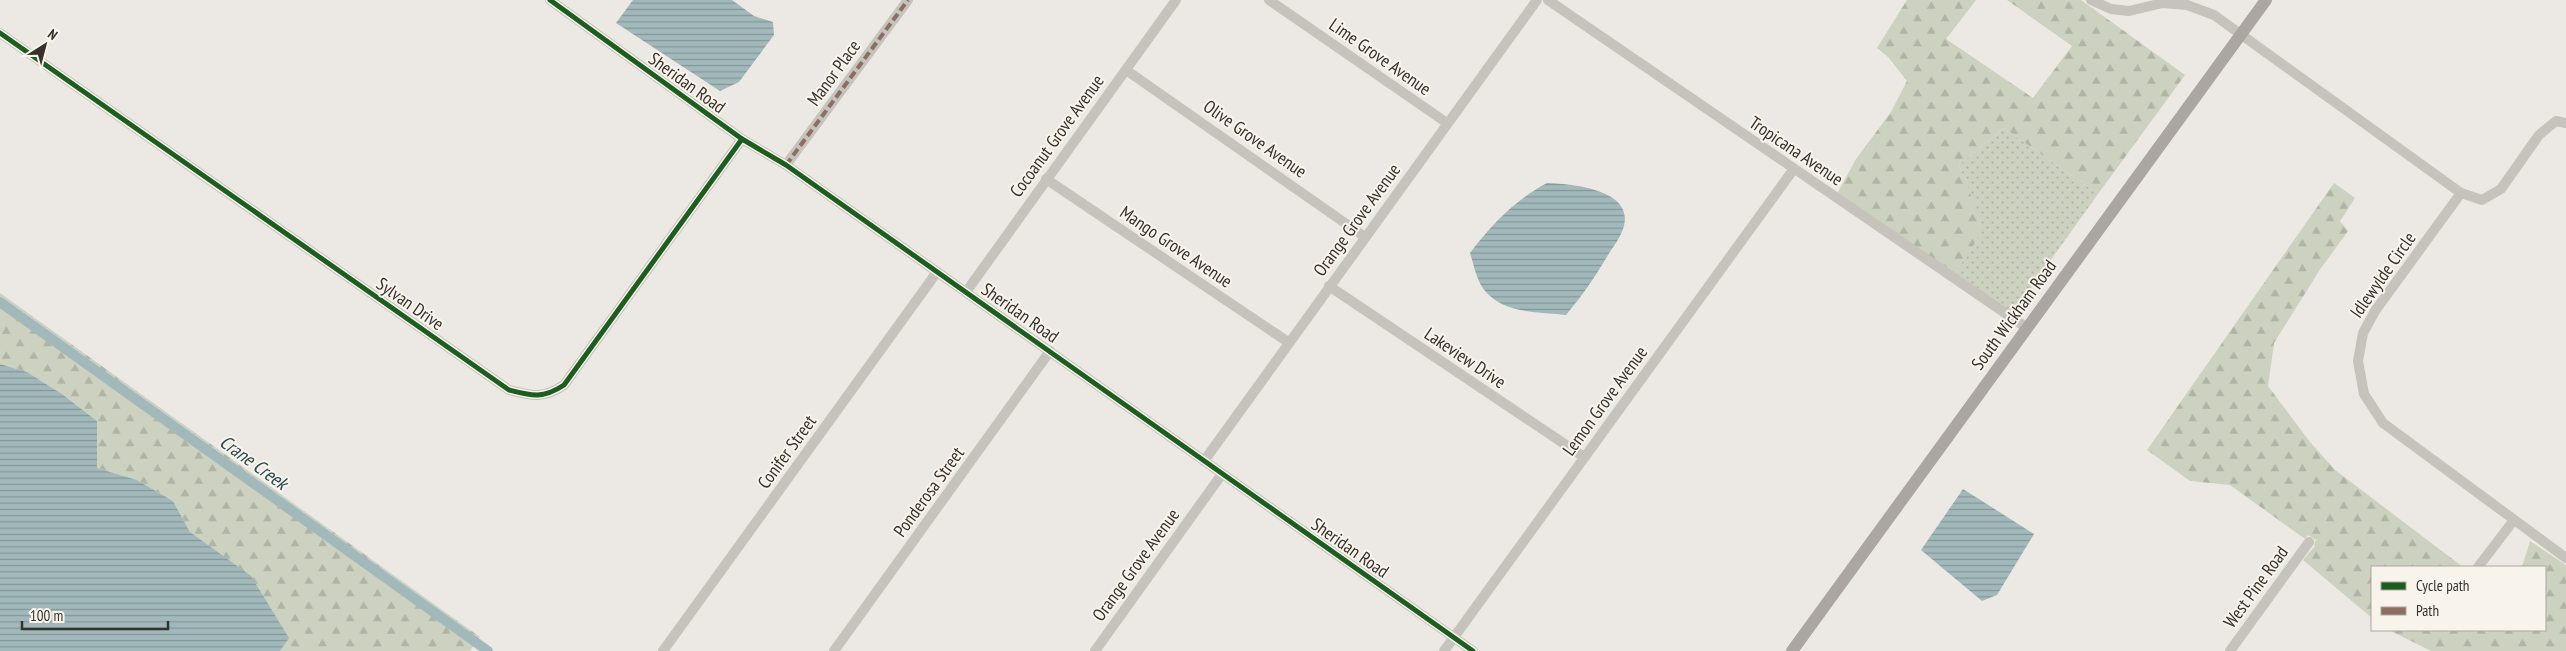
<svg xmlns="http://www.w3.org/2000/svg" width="2566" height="651" font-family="'PT Sans Narrow',sans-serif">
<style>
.grass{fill:url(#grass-dots)}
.forest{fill:url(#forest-firs)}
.water{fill:url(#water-rules)}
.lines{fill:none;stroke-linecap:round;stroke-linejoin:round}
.canal{stroke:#a2b9bb;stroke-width:10}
.minor{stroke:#c6c2bc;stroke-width:10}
.major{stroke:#aba6a1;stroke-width:12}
.quiet{stroke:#8d6e63;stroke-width:4;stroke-dasharray:8 4;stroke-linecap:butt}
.cycleway-casing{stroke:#f8f4ec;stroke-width:8}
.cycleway{stroke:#1b5e20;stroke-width:5}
.labels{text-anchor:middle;stroke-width:4;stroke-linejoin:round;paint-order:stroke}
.street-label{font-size:18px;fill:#37302b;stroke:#f8f4ec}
.water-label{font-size:19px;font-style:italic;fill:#254c54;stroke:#f8f4ec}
</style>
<defs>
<pattern id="grass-dots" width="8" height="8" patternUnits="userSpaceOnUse" patternTransform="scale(1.25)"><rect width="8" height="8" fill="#ccd1c0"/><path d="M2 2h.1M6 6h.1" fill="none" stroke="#b0b4a5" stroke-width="1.8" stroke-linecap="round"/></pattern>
<pattern id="forest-firs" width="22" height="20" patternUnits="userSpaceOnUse" patternTransform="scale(1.25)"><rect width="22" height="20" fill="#ccd1c0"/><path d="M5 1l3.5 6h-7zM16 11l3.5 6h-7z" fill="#b0b4a5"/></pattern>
<pattern id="water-rules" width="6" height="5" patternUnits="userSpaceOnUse" patternTransform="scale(1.25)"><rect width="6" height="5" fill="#a2b9bb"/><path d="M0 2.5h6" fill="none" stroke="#859798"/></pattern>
</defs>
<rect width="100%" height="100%" fill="#ece9e4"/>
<polygon class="grass" points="2004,128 2098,194 2010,317 1953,276 1983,229 1959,165"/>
<g class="forest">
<polygon points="1907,0 1976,0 1946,39 2033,98 2072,46 2007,0 2081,0 2185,75 2098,194 2004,128 1959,165 1984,229 1953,276 1837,194 1856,159 1891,112 1907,81 1888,57 1877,48"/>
<polygon points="2334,183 2355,198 2340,221 2348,231 2319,271 2274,343 2268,386 2310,442 2335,470 2463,567 2372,567 2372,618 2303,560 2315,546 2314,545 2316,540 2308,535 2305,539 2230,485 2190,481 2147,450"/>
<polygon points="0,293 480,637 470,651 280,651 288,638 251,577 190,532 173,501 137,480 97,468 97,421 62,394 27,372 0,364"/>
<polygon points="2530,541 2566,565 2566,651 2431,651 2389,630 2545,630 2545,567 2522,567"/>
</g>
<g class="water">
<polygon points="633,0 732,0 754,16 773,22 774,35 739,82 720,91 616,23"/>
<path d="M 1547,183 C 1571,184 1637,189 1623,229 C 1620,238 1613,247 1608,255 C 1595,277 1582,296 1566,315 C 1540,312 1505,314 1486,292 C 1477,283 1474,265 1470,253 C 1492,224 1515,200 1547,183 Z"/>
<polygon points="0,364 27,372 62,394 97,421 97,468 137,480 173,501 190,532 251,576 289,638 280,651 0,651"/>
<polygon points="1963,489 2034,534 1997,595 1982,601 1921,550"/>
</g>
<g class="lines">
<polyline class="canal" points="0,302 488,651"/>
<g class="minor">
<polyline points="550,0 742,139 786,165 1473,651"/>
<polyline points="1269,0 1447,123"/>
<polyline points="1548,0 2027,328"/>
<polyline points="2091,0 2111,9 2129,11 2163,3 2187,5 2214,15 2461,193 2482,200 2501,189 2539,135 2556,121 2566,123"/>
<path d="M 0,33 L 509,390 C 532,396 543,399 564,385 L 742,139"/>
<polyline points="1126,70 1365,237"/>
<polyline points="786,165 908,0"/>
<polyline points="1046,179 1288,342"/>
<polyline points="2461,193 2375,311 2363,333 2358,361 2364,394 2383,423 2566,558"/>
<polyline points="1329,286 1584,457"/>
<polyline points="966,292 1176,0"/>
<polyline points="1204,461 1537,0"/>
<polyline points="2478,567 2514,520"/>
<polyline points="663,651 937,272"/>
<polyline points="834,651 1050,351"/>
<polyline points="1095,651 1222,474"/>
<polyline points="1444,651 1793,170"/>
<polyline points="2230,651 2309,542"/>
</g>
<polyline class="major" points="1792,651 2266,0"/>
<polyline class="quiet" points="786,165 908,0"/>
<defs>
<g id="cycleway">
<polyline points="550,0 742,139 786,165 1473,651"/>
<path d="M 0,33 L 509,390 C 532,396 543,399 564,385 L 742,139"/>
</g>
</defs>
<use href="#cycleway" class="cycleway-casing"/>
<use href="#cycleway" class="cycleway"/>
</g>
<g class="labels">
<g class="street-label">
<text transform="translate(1380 57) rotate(35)" y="6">Lime Grove Avenue</text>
<text transform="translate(834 73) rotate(-54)" y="6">Manor Place</text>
<text transform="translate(687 83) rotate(36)" y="6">Sheridan Road</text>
<text transform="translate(1057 136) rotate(-54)" y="6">Cocoanut Grove Avenue</text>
<text transform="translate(1255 139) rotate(35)" y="6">Olive Grove Avenue</text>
<text transform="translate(1796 151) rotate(34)" y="6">Tropicana Avenue</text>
<text transform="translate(1357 220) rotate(-54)" y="6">Orange Grove Avenue</text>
<text transform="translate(1176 247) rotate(34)" y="6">Mango Grove Avenue</text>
<text transform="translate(2383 275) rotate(-55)" y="6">Idlewylde Circle</text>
<text transform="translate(410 304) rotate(35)" y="6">Sylvan Drive</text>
<text transform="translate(1020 313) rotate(35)" y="6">Sheridan Road</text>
<text transform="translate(2014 315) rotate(-54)" y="6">South Wickham Road</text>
<text transform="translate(1465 358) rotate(34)" y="6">Lakeview Drive</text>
<text transform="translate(1605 401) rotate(-54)" y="6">Lemon Grove Avenue</text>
<text transform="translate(787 452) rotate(-54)" y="6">Conifer Street</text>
<text transform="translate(929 492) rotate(-54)" y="6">Ponderosa Street</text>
<text transform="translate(1350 548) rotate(35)" y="6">Sheridan Road</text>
<text transform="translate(1136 565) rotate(-54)" y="6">Orange Grove Avenue</text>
<text transform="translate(2256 587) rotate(-54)" y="6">West Pine Road</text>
</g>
<g class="water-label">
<text transform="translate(254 462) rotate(36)" y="7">Crane Creek</text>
</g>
</g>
<rect x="2371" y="566" width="175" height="65" fill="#f8f4ec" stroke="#aba69f"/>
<rect x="2381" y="582" width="25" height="8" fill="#1b5e20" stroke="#aba69f"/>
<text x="2416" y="591" font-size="15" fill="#37302b">Cycle path</text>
<rect x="2381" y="607" width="25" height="8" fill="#8d6e63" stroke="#aba69f"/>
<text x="2416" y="616" font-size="15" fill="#37302b">Path</text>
<g transform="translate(45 45) rotate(36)" stroke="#f8f4ec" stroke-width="4" paint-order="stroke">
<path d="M0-4L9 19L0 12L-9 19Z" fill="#37302b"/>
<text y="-8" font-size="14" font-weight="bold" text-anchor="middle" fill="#37302b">N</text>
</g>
<path d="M22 621v8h146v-8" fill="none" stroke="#37302b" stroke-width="2.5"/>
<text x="30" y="621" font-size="15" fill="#37302b" stroke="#f8f4ec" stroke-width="4" paint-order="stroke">100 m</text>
</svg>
